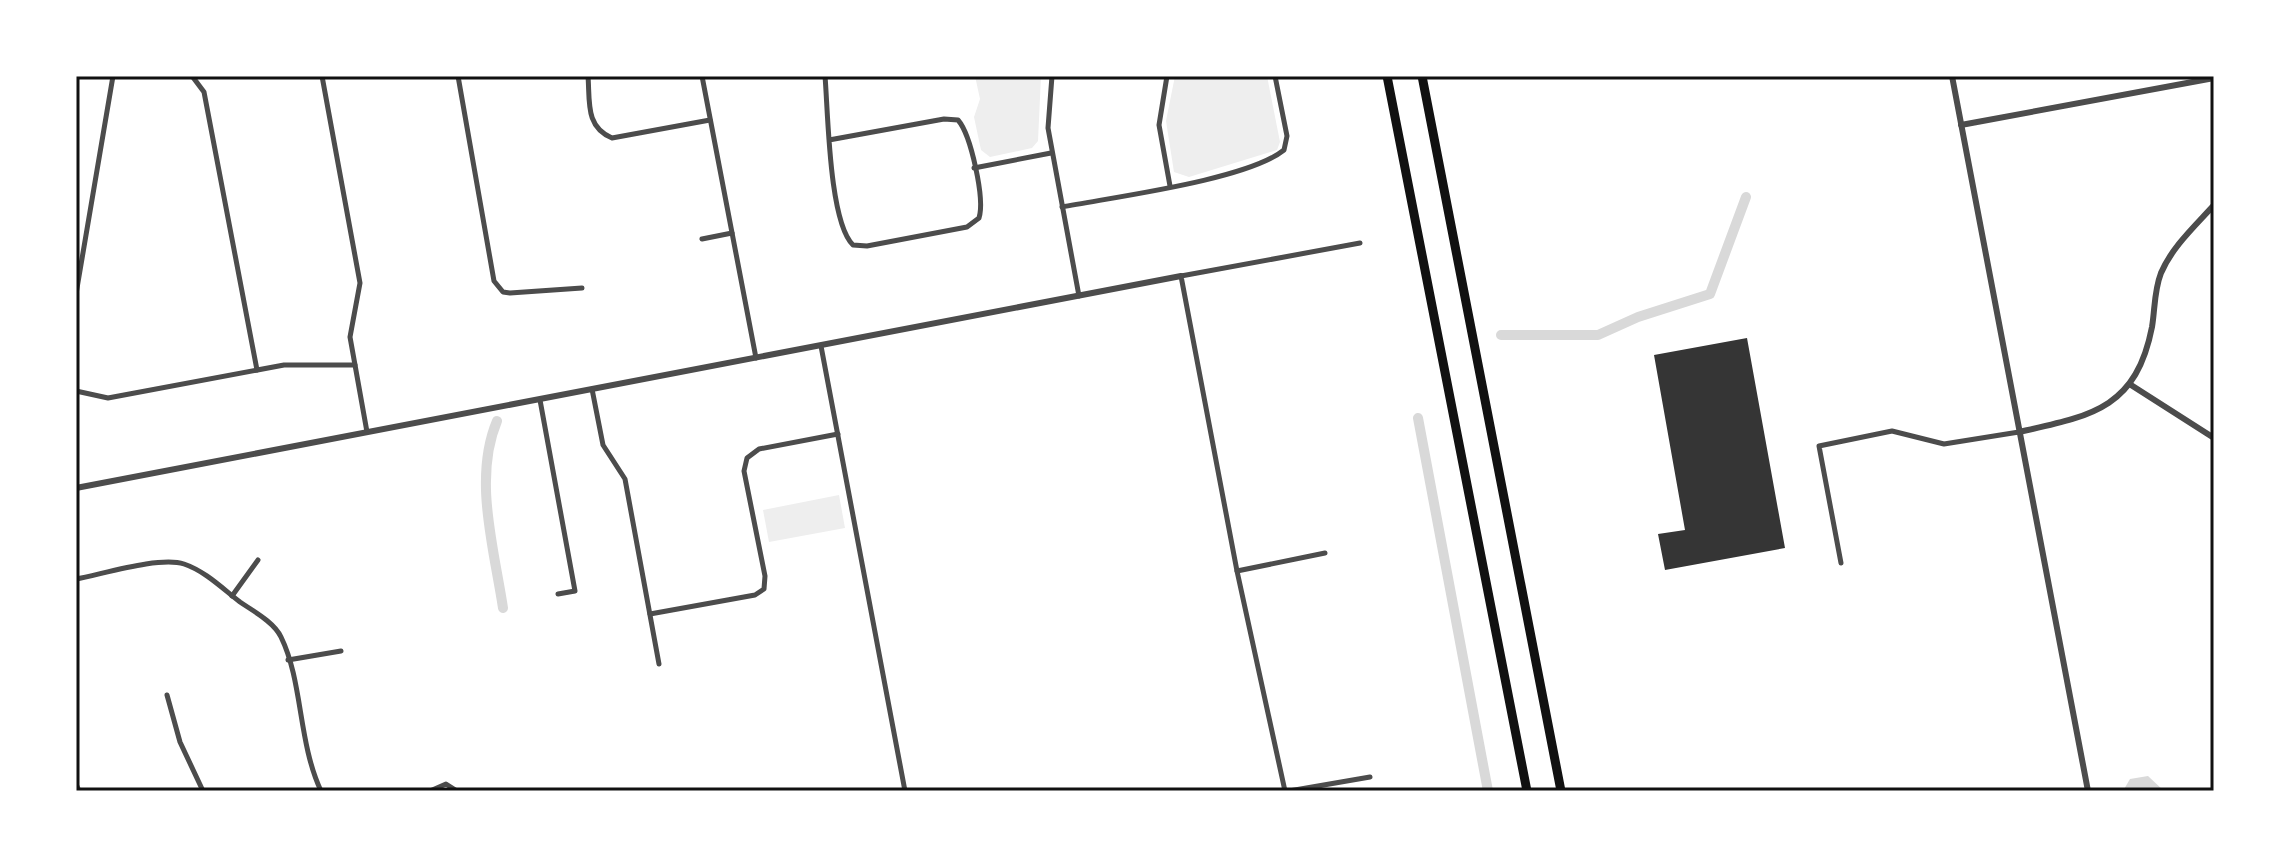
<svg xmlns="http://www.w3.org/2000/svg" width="2290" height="867" font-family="'Source Serif 4',serif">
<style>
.green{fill:#eee}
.water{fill:#d9d9d9}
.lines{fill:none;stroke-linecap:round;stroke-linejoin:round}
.canal{stroke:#d9d9d9;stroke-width:10}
.building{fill:#353535}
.minor{stroke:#4c4c4c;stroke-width:5}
.tertiary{stroke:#4c4c4c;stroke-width:6}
.motorway{stroke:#111;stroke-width:9}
.neatline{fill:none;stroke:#111;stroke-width:3}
</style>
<rect width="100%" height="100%" fill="#fff"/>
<g class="green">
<polygon points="975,76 1041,76 1038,141 1032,148 990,157 981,150 974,117 980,99"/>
<polygon points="1175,76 1267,76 1280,142 1277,150 1189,177 1174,172 1166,121"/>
<polygon points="839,495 845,528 769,542 763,510"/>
</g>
<polygon class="water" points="2148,776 2164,791 2123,791 2130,779"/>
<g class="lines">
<g class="canal">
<polyline points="1501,335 1598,335 1638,317 1710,294 1746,197"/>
<polyline points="1418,418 1488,791"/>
<path d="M 497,421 C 473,478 494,548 503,608"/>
</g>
</g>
<polygon class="building" points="1747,338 1785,548 1665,570 1658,534 1685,530 1654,355"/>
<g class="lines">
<g class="minor">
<polyline points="192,76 204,92 257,370"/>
<polyline points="322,76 360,283 350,337 367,432"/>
<polyline points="458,76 494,281 503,292 510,293 582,288"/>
<path d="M 588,76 C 590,101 585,127 612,138 L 710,120"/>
<polyline points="702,76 756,358"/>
<path d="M 825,76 C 828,111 829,222 853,245 L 867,246 L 967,227 L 979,218 C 985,199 971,135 958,120 L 944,119 L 829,140"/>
<polyline points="1052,76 1048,128 1079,296"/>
<polyline points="1167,76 1159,125 1170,186"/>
<polyline points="974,168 1051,153"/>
<path d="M 1062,207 C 1113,197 1247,180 1284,150 L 1287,136 L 1275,76"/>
<polyline points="702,239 732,233"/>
<polyline points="76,294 113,76"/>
<polyline points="821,346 905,791"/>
<polyline points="592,389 603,445 625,479 659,664"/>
<polyline points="76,391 108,398 284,365 355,365"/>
<polyline points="540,400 575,591 558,594"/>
<polyline points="1841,563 1819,446 1892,431 1944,444 2019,432"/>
<polyline points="1237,571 1325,553"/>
<path d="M 76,579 C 103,574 160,556 184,564 C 205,571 223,589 240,602 C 253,611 274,622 281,637 C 303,682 298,742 321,791"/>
<polyline points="232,596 258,560"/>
<polyline points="650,614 755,595 764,589 765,576 744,471 747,458 759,449 838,434"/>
<polyline points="288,660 341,651"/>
<polyline points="167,695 180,742 203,791"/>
<polyline points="76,784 79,791"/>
<polyline points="430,791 446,784 457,791"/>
<polyline points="1285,791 1237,571 1181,276 1360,243"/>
<polyline points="1289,791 1370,777"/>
</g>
<g class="tertiary">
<polyline points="1952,76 2088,791"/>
<polyline points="1961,125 2214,78"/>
<polyline points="2131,385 2214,438"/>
<path d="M 2019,432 C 2091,416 2136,409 2152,327 C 2155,309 2154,291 2161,273 C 2172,247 2195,226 2214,205"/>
<polyline points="76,488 1181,276"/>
</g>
<g class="motorway">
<polyline points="1387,76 1527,791"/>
<polyline points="1422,76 1561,791"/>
</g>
</g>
<rect width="2290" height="867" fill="none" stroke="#ffffff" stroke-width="156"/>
<rect x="78" y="78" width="2134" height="711" class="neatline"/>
</svg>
